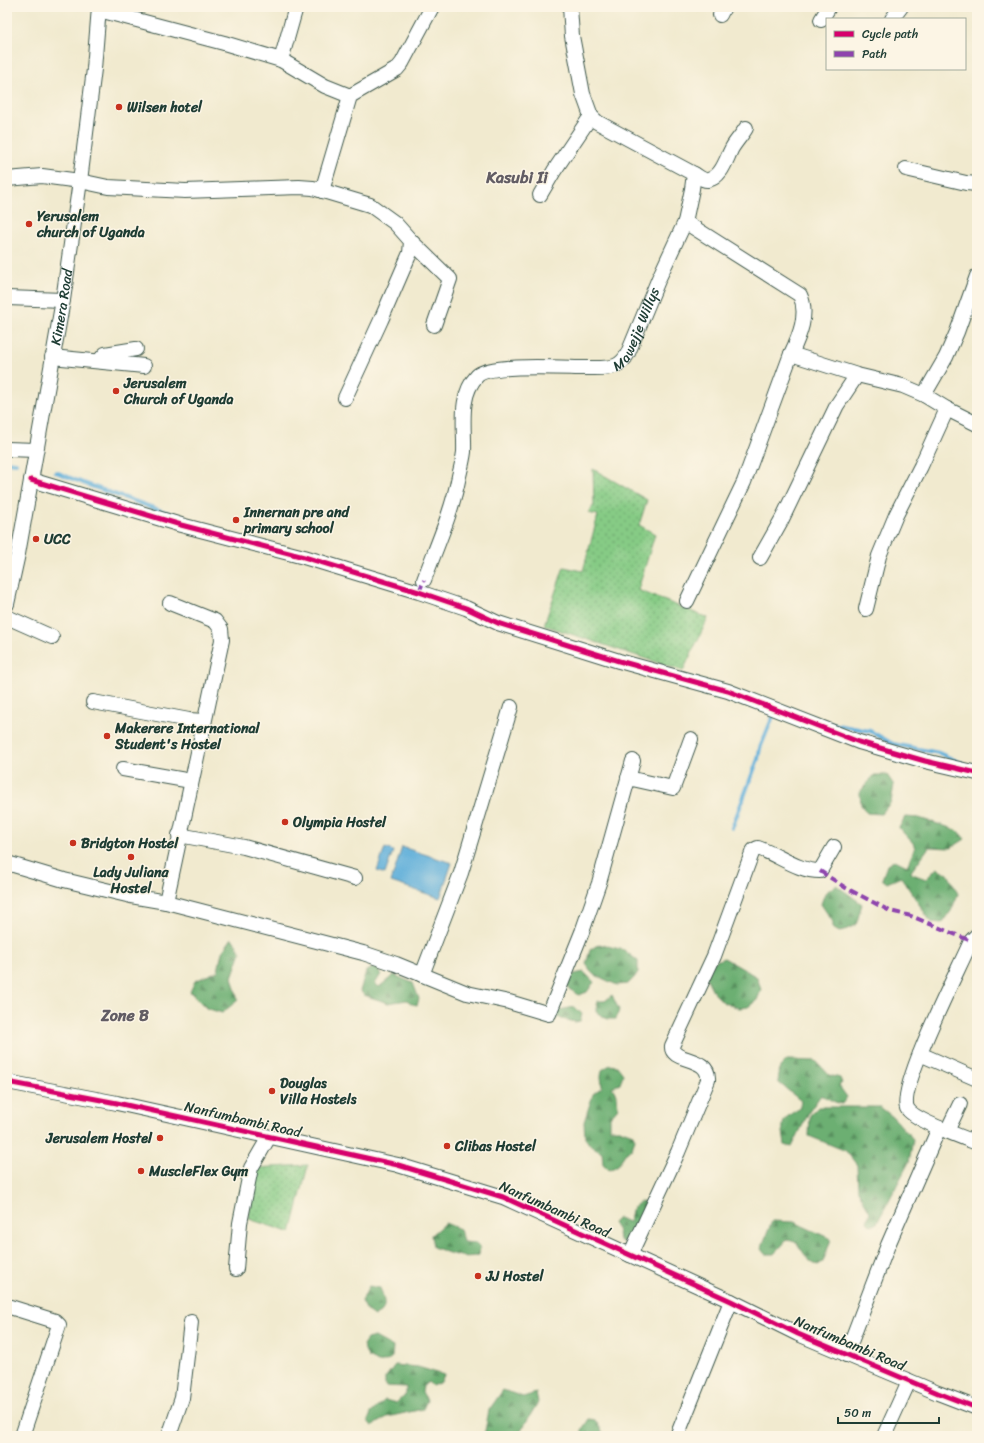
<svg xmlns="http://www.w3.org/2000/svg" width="984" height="1443" font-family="Sriracha,sans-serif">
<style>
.grass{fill:url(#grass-dots);stroke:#52845c}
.forest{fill:url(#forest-firs);stroke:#467653}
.water{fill:#5fafda;stroke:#3f7687}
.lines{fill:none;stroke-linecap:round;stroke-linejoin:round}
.stream{stroke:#5fafda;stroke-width:4}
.minor-casing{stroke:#3e574b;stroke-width:16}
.minor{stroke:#fff;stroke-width:14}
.quiet{stroke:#8e44ad;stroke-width:4;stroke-dasharray:8 4;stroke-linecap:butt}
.cycleway-casing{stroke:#fcf5e5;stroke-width:8}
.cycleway{stroke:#d6006c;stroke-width:5}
.poi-dot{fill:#c8321e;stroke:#fcf5e5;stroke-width:1.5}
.labels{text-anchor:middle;stroke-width:3;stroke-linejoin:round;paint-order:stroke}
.poi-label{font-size:14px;font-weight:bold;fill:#1f3d34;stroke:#fcf5e5;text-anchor:start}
.street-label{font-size:14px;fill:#1f3d34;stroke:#fcf5e5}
.quarter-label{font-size:16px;font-weight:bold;fill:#625d64;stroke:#fcf5e5}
</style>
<defs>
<pattern id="grass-dots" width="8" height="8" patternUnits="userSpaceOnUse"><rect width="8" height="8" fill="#86cb85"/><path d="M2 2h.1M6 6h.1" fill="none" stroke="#6da66e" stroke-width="1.8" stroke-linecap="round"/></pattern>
<pattern id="forest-firs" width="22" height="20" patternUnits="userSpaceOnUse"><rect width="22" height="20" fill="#6caf72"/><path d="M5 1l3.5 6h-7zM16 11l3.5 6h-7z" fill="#58905e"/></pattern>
</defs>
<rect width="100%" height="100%" fill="#fcf5e5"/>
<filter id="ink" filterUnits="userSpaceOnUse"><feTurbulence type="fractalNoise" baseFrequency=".025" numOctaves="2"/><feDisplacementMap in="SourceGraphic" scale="8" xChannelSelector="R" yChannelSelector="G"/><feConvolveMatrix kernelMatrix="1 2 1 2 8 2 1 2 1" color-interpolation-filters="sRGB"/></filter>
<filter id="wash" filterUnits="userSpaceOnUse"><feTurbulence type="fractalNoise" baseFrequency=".012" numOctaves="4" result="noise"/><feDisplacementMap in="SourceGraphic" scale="16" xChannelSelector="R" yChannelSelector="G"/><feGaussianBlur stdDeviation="0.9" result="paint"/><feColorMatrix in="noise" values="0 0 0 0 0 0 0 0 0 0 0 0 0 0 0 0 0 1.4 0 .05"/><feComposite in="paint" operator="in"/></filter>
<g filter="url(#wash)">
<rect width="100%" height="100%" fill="#f1eacf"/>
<g class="grass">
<polygon points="593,469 647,500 639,525 655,534 638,590 708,618 683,671 544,625 564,567 583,571 598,515 588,513 594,505"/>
<polygon points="308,1165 291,1233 249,1219 254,1168"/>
</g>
<g class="forest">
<polygon points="874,775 887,775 894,785 891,802 881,814 867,813 861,805 860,792"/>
<polygon points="905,817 919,818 957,830 965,839 951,848 929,847 910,873 926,879 937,868 948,874 958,894 951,911 942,923 931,922 901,877 887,883 882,879 887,865 895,860 907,866 915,848 913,843 899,828"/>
<polygon points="836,885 862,904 856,925 840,932 833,929 833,922 821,904 825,893"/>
<polygon points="232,938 241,952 232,977 238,1000 222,1013 206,1008 190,992 195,981 218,971 222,952"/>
<polygon points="599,944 624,950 638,961 638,972 634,978 628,984 617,985 593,974 586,964 590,950"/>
<polygon points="724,958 757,977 761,990 757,1000 748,1007 739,1008 724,1003 714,993 706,977 713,962"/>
<polygon points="376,967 381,974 375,984 379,987 394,975 413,983 419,999 417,1005 412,1004 407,1000 388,1003 364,995 360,991 366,971"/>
<polygon points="584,972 594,982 587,992 579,995 569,989 567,984 574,974"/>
<polygon points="612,995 619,1010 616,1019 607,1019 596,1012 597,1001 605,1001"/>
<polygon points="575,1007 582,1014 580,1021 575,1022 557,1017 559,1010"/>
<path d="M 787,1060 L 816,1061 L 829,1075 L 840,1078 L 842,1083 L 839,1086 L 847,1097 L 842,1104 L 835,1102 L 821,1095 L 809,1112 L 792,1147 L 785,1145 C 782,1124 779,1120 799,1109 L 801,1101 L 778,1082 L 780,1067 Z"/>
<polygon points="610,1065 617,1066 623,1074 620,1084 612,1087 617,1096 618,1108 610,1117 610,1129 619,1129 633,1134 635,1139 632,1149 627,1151 617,1166 609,1170 603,1164 602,1152 590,1145 585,1138 584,1122 593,1094 602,1087 601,1076 602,1070"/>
<polygon points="818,1107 880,1107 893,1117 913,1139 909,1162 877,1223 871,1226 867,1222 870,1212 858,1190 857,1165 846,1151 809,1136 810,1115"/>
<polygon points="641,1201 647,1202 635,1239 627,1244 619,1240 618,1231 613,1223 618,1218 629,1222 633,1208"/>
<path d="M 772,1221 L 794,1222 L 831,1239 L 823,1262 L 818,1265 C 807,1263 804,1251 797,1244 C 795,1241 791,1241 787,1240 L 774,1254 L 765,1254 L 761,1249 Z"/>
<path d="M 445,1223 L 460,1229 L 463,1242 L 476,1243 L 480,1248 L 479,1255 C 463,1260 449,1253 433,1247 L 431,1235 Z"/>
<path d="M 369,1286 L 380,1288 C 384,1299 389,1311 374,1316 L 367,1311 L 362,1301 Z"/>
<path d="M 375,1337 L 393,1347 L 392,1357 C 382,1365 379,1363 368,1357 L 363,1345 L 367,1339 Z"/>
<polygon points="395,1365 418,1367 444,1375 441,1382 432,1386 428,1382 423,1386 422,1392 427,1400 423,1409 387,1417 372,1426 368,1421 371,1413 385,1400 396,1403 406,1394 406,1387 385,1386 385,1378"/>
<polygon points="503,1390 523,1397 536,1393 538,1402 518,1436 484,1436 489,1410"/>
<polygon points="589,1419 595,1420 605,1436 581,1436 583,1428"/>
</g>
<g class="water">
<polygon points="402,847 452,863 440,898 391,882"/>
<polygon points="385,848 393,851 385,874 377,871"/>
</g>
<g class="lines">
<g class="stream">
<polyline points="7,462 16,463"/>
<polyline points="56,472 83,483 176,516"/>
<polyline points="831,724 870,731 893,744 939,753 963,764"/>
<polyline points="732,828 758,759 760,748 774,714"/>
</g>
</g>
</g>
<g filter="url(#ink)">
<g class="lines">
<defs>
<g id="minor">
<polyline points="99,10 224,43 281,60 325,86 350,96"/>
<polyline points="720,15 724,7"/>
<polyline points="892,19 901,7"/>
<polyline points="821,20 829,7"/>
<polyline points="281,60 296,7"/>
<polyline points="906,169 966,183 977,184"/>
<path d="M 694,174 C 698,176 703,181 708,180 C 722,177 726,159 732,148 C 736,141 742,135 746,128"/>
<polyline points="7,179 42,176 80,181 108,187 185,191 299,187 313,188 370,205 395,223 411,241 410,253 381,320 345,398"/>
<polyline points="322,191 350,96 397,69 402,63 432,7"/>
<polyline points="540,195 554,171 591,116"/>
<path d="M 685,222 L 800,295 C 809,314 799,337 791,354 L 857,375 L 903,386 L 924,395 L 946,357 L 957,332 L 977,276"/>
<polyline points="411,241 450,279 434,325"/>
<polyline points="7,298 63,300"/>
<polyline points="52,357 144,366"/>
<polyline points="99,361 105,354 136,349"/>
<polyline points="924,395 947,409 977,424"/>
<polyline points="7,449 36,450"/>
<polyline points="31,480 181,525 304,557 419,592 466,608 498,623 619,661 728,691 859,742 925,761 977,773"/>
<polyline points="760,558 782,519 837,405 857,375"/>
<path id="s1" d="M 424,580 C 437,545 452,512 459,476 C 461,468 463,460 464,452 C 465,427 458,396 477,376 C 489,363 565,368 585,368 C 594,368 606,369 615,366 C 621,364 625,359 628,353 L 659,278 L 685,222 L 692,189 L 694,174 L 597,122 L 591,116 L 583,94 L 572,36 L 570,7"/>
<polyline points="687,601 744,482 791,354"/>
<path id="s2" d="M 7,604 L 18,554 L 63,300 L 80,181 L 94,69 L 99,7"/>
<polyline points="866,609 879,556 896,515 921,466 947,409"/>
<polyline points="7,617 52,637"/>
<polyline points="93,702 189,720 204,721"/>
<polyline points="123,769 191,781"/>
<polyline points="628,778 673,788 691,739"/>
<polyline points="179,835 244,847 355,878"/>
<polyline points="7,863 64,880 131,896 166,902 363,953 396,964 467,993 509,1002 549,1014 582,932 599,883 633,761"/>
<polyline points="166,902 222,640 221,629 215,621 170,603"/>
<path d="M 977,935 L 971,941 C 960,967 898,1086 907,1108 C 912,1119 964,1138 977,1143"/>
<polyline points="422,975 461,873 511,707"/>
<polyline points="920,1054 977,1079"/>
<polyline points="7,1082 117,1103 398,1165 503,1197 731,1301 798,1334 938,1393 977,1408"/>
<polyline points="947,1131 960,1104"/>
<path d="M 630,1255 L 678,1152 L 708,1080 C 710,1055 670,1063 672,1046 L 714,956 L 752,853 L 754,850 L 758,848 C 779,855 797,871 820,871 L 834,847"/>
<polyline points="236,1269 240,1223 251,1168 269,1137"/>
<polyline points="7,1306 55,1321 59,1325 22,1436"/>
<polyline points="846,1355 888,1245 939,1128"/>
<polyline points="169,1436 182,1398 191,1322"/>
<polyline points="677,1436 731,1301"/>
<polyline points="884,1436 909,1381"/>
</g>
</defs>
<use href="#minor" class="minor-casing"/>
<use href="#minor" class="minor"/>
<g class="quiet">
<polyline points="419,592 424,580"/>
<polyline points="820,871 846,888 890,911 911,916 971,941"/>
</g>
<defs>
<g id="cycleway">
<polyline points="31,480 181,525 304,557 419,592 466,608 498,623 619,661 728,691 859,742 925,761 977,773"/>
<polyline points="7,1082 117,1103 398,1165 503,1197 731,1301 798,1334 938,1393 977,1408"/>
</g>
</defs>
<use href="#cycleway" class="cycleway-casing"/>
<use href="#cycleway" class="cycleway"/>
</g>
</g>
<g class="poi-dot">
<circle cx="119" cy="107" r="4"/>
<circle cx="29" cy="224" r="4"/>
<circle cx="116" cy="391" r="4"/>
<circle cx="236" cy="520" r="4"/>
<circle cx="36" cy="539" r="4"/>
<circle cx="107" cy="736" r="4"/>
<circle cx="285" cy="822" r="4"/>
<circle cx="73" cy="843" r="4"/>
<circle cx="131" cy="857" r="4"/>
<circle cx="272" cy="1091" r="4"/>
<circle cx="160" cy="1138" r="4"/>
<circle cx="447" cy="1146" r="4"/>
<circle cx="141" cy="1171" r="4"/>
<circle cx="478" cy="1276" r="4"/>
</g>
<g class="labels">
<g class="poi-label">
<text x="127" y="112">Wilsen hotel</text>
<text x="37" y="221">Yerusalem<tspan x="37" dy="16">church of Uganda</tspan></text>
<text x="124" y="388">Jerusalem<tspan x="124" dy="16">Church of Uganda</tspan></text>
<text x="244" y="517">Innernan pre and<tspan x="244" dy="16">primary school</tspan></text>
<text x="44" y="544">UCC</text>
<text x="115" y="733">Makerere International<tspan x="115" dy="16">Student's Hostel</tspan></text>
<text x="293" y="827">Olympia Hostel</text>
<text x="81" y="848">Bridgton Hostel</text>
<text x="131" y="877" text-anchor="middle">Lady Juliana<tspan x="131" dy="16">Hostel</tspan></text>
<text x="280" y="1088">Douglas<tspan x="280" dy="16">Villa Hostels</tspan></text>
<text x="152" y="1143" text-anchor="end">Jerusalem Hostel</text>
<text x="455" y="1151">Clibas Hostel</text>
<text x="149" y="1176">MuscleFlex Gym</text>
<text x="486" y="1281">JJ Hostel</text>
</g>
<g class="street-label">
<text dy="5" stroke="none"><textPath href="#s2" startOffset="302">Kimera Road</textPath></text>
<text dy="5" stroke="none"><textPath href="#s1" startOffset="397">Mawejje Willys</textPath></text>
<text transform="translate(243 1119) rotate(13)" y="5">Nanfumbambi Road</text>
<text transform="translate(555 1209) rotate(24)" y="5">Nanfumbambi Road</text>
<text transform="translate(850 1343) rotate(23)" y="5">Nanfumbambi Road</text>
</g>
<g class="quarter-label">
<text x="517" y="183">Kasubi Ii</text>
<text x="125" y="1021">Zone B</text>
</g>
</g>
<rect width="984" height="1443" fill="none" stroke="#fcf5e5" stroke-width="24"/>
<rect x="826" y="18" width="140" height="52" fill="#fcf5e5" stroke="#a4ab9e"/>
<rect x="834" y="31" width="20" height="6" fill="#d6006c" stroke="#a4ab9e"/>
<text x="862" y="38" font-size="12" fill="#1f3d34">Cycle path</text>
<rect x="834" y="51" width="20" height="6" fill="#8e44ad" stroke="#a4ab9e"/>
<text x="862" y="58" font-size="12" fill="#1f3d34">Path</text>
<path d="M838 1417v6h101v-6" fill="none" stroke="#1f3d34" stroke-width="2"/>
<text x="844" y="1417" font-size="12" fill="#1f3d34" stroke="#fcf5e5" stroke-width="3" paint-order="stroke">50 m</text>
</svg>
